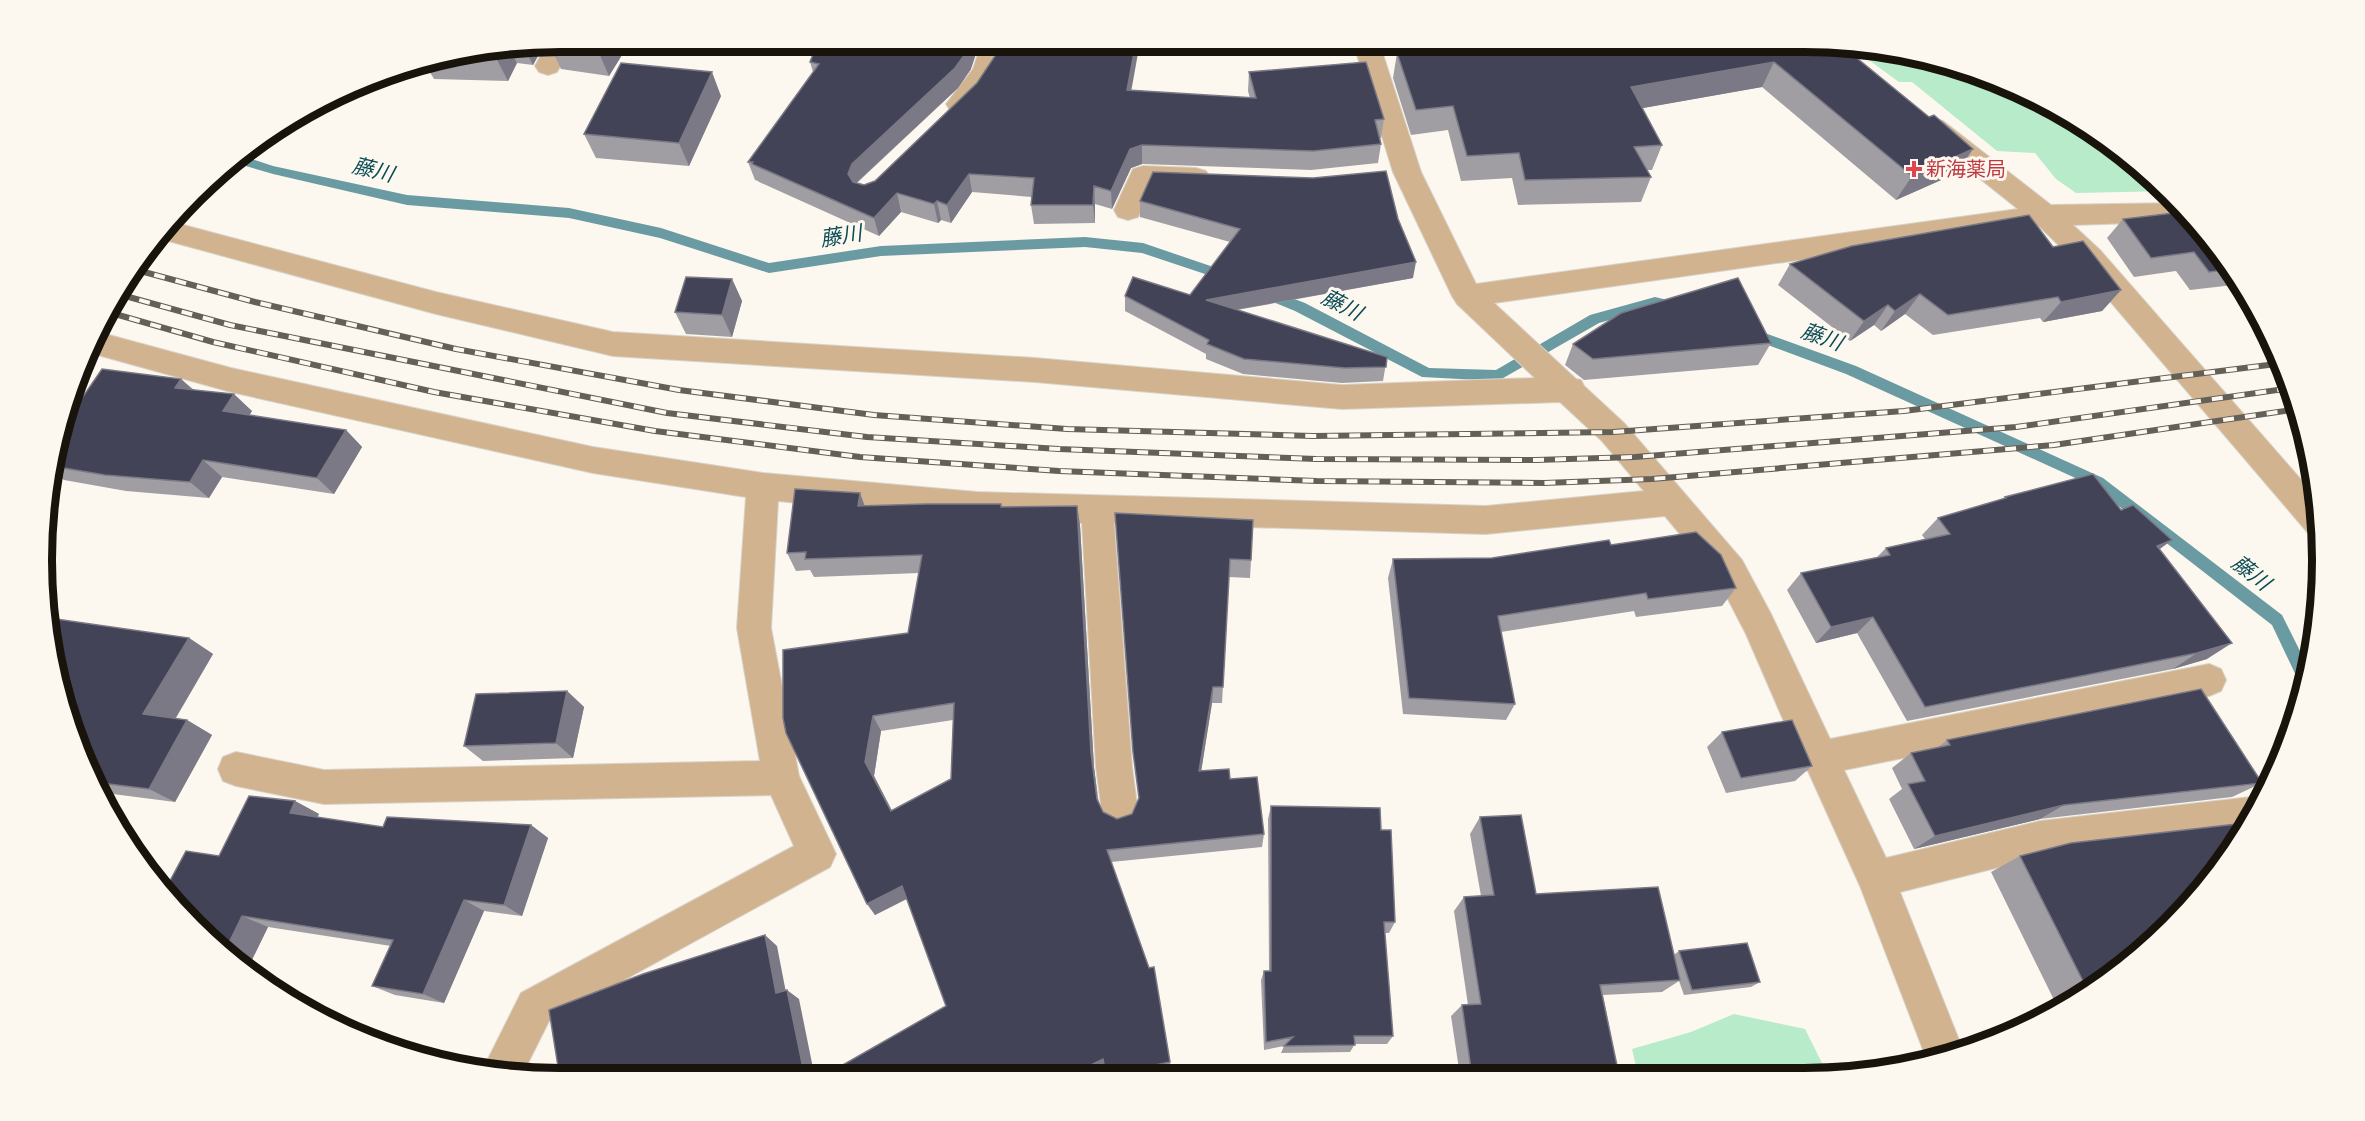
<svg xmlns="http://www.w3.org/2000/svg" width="2365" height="1121" viewBox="0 0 2365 1121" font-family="Poppins,'Noto Sans JP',sans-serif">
<rect width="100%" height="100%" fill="#fdf8ef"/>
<path fill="#b7ebc9" d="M1851 47 1906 52 2003 82 2093 130 2168 191 2076 193 2056 179 2035 153 1997 151 1912 82H1899Z
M1734 1014 1805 1029 1828 1075H1638L1632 1049 1691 1032Z"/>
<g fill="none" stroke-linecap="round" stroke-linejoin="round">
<path fill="#6b9ba2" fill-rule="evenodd" d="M239 155 273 166 407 195 569 208 661 228 769 263 881 246 1085 237 1143 243 1231 273 1233 276 1226 281 1142 253 1085 247 881 256 769 273 660 238 569 218 407 205 273 174 232 162Z
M1268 289 1305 303 1429 368 1496 370 1590 315 1655 297 1680 303 1682 307 1675 312 1655 307 1599 323 1498 381 1422 377 1295 311 1263 298 1261 294 1263 290Z
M1751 328 1856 366 2103 478 2282 615 2310 671 2305 688 2301 686 2272 625 2093 486 1846 374 1746 337 1744 333Z"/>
<defs>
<path id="minor" d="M560 42H574L557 72 548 75 539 72 535 66 547 44Z
M982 42H1008L998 72 968 110 959 113 950 110 946 104 973 69Z
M1353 42H1379L1421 172 1476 284 2018 209 1925 135 1921 128 1925 121 1934 119 1943 121 2051 205 2179 203 2194 221 2073 225 2100 250 2317 498 2321 536 2308 533 2080 266 2039 226 1494 303 1576 379 1581 380 1584 386 1624 423 1742 560 1771 614 1830 739 2209 664 2221 669 2226 680 2221 691 2209 696 1844 770 1886 858 2040 821 2251 797 2259 801 2240 834 2040 857 1900 892 1963 1050 1927 1060 1860 886 1808 771 1805 770 1746 634 1718 580 1665 516 1486 534 1114 523 1132 767 1138 812 1133 825 1120 830 1107 825 1102 812 1096 767 1082 523 977 520 778 501 771 628 799 776 836 854 830 867 549 1021 522 1075 482 1071 521 993 794 846 771 795 324 804 236 786 223 781 218 769 223 757 236 752 324 770 760 761 737 628 746 497 593 473 231 392 87 352 98 332 231 368 593 447 763 473 977 492 1486 506 1644 491 1602 441 1560 402 1342 409 1035 382 613 356 436 314 161 239 176 223 436 292 613 332 1035 358 1342 385 1535 378 1457 304 1452 296 1393 172Z
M1143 166 1196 168 1206 171 1210 178 1206 185 1196 188 1152 186 1138 217 1128 220 1118 217 1114 210 1133 169Z"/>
</defs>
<use href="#minor" stroke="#d8d3cb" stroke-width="2"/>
<use href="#minor" fill="#d1b48f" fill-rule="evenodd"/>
<defs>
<path id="rail" d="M133 269 255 302 456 349 679 390 874 415 1067 429 1313 436 1613 432 1904 411 2284 363
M118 294 230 325 667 413 867 437 1059 449 1316 459 1536 460 1635 457 2016 427 2291 388
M108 312 213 342 434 392 655 431 860 457 1059 471 1317 481 1544 483 1652 479 2054 445 2298 409"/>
</defs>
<use href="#rail" stroke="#645f57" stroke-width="6"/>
<use href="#rail" stroke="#fdf8ef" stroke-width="4" stroke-dasharray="11" stroke-linecap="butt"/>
</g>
<path fill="#a09ea3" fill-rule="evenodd" d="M561 42H630L609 76 561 69 550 46Z
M1400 42H1805L1957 173 1896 200 1762 87 1642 108 1662 145 1652 170H1647L1651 177 1641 202 1518 205 1512 178 1461 181 1448 130 1411 135 1393 78 1397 53H1403Z
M544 45 533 65 517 63 508 81 434 79 425 64Z
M810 62 971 69 958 88 857 183 864 185 1132 90 1250 98 1248 91 1249 72 1384 119 1381 138H1380L1381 144 1378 163 1311 170 1142 164 1131 168 1112 209 1095 204V223L1034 224 1031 205 1032 197 972 192 951 223 941 220 938 223 901 212 879 236 759 182 758 181 755 180 748 162 813 72Z
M721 96 689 166 596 158 584 134Z
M1140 201 1413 278 1237 310 1387 357 1383 381 1342 383 1243 374 1206 359V354L1125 311V296L1190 295 1230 242 1140 217Z
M2187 213 2236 273 2242 284 2190 290 2176 271 2134 277 2107 238 2123 219Z
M2053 247 2121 290 2102 311 2043 322 2040 318 1933 335 1905 314 1881 331 1874 325 1850 341 1778 285 1790 264Z
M732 279 742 301 732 337 686 334 675 312Z
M1771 343 1758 365 1584 380 1565 365 1573 344Z
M181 379 193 389 252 411 249 415 346 430 362 447 334 494 222 477 209 498 126 491 64 480 52 472V459Z
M2005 497 2121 510 2172 540 2159 549 2207 659 2173 669 1907 721 1857 633 1816 643 1787 590 1801 573 1877 557 1886 548 1925 539 1922 535 1938 518 2002 499Z
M865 506 1002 507 1077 506 1080 525 1094 767 1098 801 1103 812 1117 819 1132 814 1139 799 1133 752 1115 513 1251 560 1250 578 1229 577 1222 703H1212L1201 771 1230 779 1264 834 1262 847 1111 862 1170 1062 1171 1069 1133 1077H1107L1105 1067 1083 1077 820 1078 946 1006 907 899 875 915 786 733 908 633 919 573 814 577 810 570 796 571 787 553ZM953 720 951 779 892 811 874 776 881 731Z
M1611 545 1736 588 1722 606 1636 617 1634 611 1501 632 1515 704 1506 720 1403 714 1388 578 1393 559 1492 558Z
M2318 613 2316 634 2305 620Z
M47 632 189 638 213 654 176 718 187 720 212 735 175 802 97 792Z
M567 691 584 707 573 758 483 761 464 746Z
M1722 732 1812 766 1795 781 1726 793 1707 747Z
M1947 740 2262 783 2232 797 2040 819 1914 849 1889 799 1902 789 1892 768 1911 753 1937 748Z
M295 801 319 814 317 817 383 827 531 825 548 838 522 916 484 911 444 1003 395 995 372 986 391 946 268 927 248 968 218 950 219 856Z
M1271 806 1381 830 1395 922 1389 933H1385L1393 1036 1387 1044H1355L1350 1052 1281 1053 1284 1046 1264 1050 1261 980 1264 971H1269L1268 819Z
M1480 817 1536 894 1674 955 1679 951 1760 982 1751 987 1684 995 1679 981 1662 992 1603 995 1619 1075 1460 1076 1451 1016 1462 1005H1468L1454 911 1464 897 1481 896 1470 834Z
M2020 856 2120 972 2058 1008 1991 872Z"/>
<path fill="#7b7985" d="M606 42H630L609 76 599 53Z
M970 42H980L971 69 958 88 857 182 853 192 848 174 852 164Z
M1136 42H1140L1128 109 1127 90Z
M544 45 533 65 524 48Z
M510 50 517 63 508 81 496 58 499 52Z
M1774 62 1762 87 1621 112 1631 87Z
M712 72 721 96 689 166 679 143Z
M1142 145V164L1131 168 1112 209 1111 191 1130 149Z
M1973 149 1957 173 1896 200 1912 176Z
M969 174 972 192 951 223 947 205Z
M1094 186 1095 204V223L1093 205Z
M897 193 901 212 879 236 874 218Z
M937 201 941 220 938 223 934 204Z
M1416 262 1413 278 1206 315V300Z
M732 279 742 301 732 337 722 315Z
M2121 290 2102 311 2043 322 2061 302Z
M1920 294 1905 314 1881 331 1895 311Z
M1888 305 1874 325 1850 341 1864 321Z
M181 379 199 396 175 388Z
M72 393 76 397 65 417Z
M234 394 252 411 241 428 223 411Z
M346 430 362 447 334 494 317 478Z
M203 460 222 477 209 498 190 482Z
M860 493 867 512 858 506Z
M1077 506 1080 525 1094 767 1100 812 1091 753Z
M2172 540 2149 557 2157 546Z
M1873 617 1857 633 1816 643 1831 627Z
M189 638 213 654 169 729 143 714Z
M2232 643 2207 659 2173 669 2197 653Z
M1213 687 1212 703 1199 785V771Z
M567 691 584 707 573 758 556 743Z
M873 716 881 731 874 776 899 824 865 762Z
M187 720 212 735 175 802 149 789Z
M295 801 319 814 313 826 290 813Z
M2064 805 2040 819 1914 849 1935 836Z
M531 825 548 838 522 916 504 905Z
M902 886 910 897 875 915 867 904Z
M464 900 484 911 444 1003 423 994Z
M242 916 268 927 248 968 224 953Z
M765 935 777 946 788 1003 776 993Z
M787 990 799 999 815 1078H805Z
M1103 1059 1106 1066 1083 1077H1066Z"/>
<path fill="#434357" stroke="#7b7985" stroke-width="1.5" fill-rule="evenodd" d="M561 42H606L599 53 550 46 551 44Z
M818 42H970L968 50 955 68 852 164 848 174 853 182 864 185 875 181 977 83 997 53 1001 42H1136L1127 90 1256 98 1249 72 1366 62 1384 119 1375 120 1381 144 1313 151 1142 145 1130 149 1111 191 1094 186 1093 205H1031L1034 178 969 174 947 205 937 201 934 204 897 193 874 218 752 164 753 162H748L819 64 810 62Z
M1412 42H1805L1842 46 1929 117 1934 115 1973 149 1912 176 1774 62 1631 87 1662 145 1634 147 1651 177 1525 180 1519 153 1467 156 1453 106 1416 110 1397 53 1414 51Z
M499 52 496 58 468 57Z
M621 63 712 72 679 143 584 134Z
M1386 171 1398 219 1416 262 1206 300 1387 357 1386 367 1345 368 1244 359 1207 344 1209 340 1125 296 1133 277 1190 295 1240 229 1140 201 1153 172 1313 178Z
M2182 212 2183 214 2187 213 2233 269 2209 272 2194 252 2151 258 2123 219Z
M2029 215 2053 247 2083 241 2121 290 2061 302 2058 297 1948 315 1920 294 1895 311 1888 305 1864 321 1790 264 1852 246Z
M686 277 732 279 722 315 675 312Z
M1738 278 1771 343 1593 359 1573 344 1621 313Z
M102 369 181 379 175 388 234 394 223 411 346 430 317 478 203 460 190 482 105 475 52 466V459L62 427Z
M2093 474 2121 510 2133 505 2172 540 2157 546 2232 643 2197 653 1925 707 1873 617 1831 627 1801 573 1890 555 1886 548 1950 534 1938 518 2006 498 2005 497Z
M795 489 860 493 858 506 926 504H1001V507L1077 506 1091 753 1097 799 1103 812 1117 819 1132 814 1139 798 1133 752 1115 513 1253 520 1251 560 1230 559 1223 687H1213L1199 771 1229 769 1230 779 1257 777 1264 834 1107 850 1149 968 1154 967 1170 1062 1106 1075 1103 1059 1066 1077 820 1078 946 1006 902 886 867 904 786 733 783 718V650L908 633 922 555 805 559 806 552 787 553ZM954 703 951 779 891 811 865 762 873 716Z
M1696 532 1721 555 1736 588 1648 599 1646 593 1498 616 1515 704 1409 698 1393 559 1492 558 1609 540 1611 545Z
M56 619 189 638 143 714 187 720 149 789 93 782 47 632Z
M2201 689 2262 783 2064 805 1935 836 1908 784 1925 781 1911 753 1950 745 1947 740Z
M567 691 556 743 464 746 476 694Z
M1792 720 1812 766 1741 778 1722 732Z
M249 796 295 801 290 813 383 827 387 817 531 825 504 905 464 900 423 994 372 986 393 940 242 916 224 953 218 950 164 892 186 851 219 856Z
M1271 806 1380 808 1381 830H1391L1395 922H1384L1393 1036H1354L1355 1045 1284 1046 1293 1037 1266 1042 1264 971H1271Z
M1521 815 1536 894 1658 887 1680 980 1600 985 1619 1075 1472 1076 1462 1005 1481 1004 1464 897 1494 895 1480 817Z
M2246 823 2216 876 2120 972 2088 991 2020 856 2071 843Z
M765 935 776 993 787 990 805 1078 560 1079 549 1010 643 974Z
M1747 943 1760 982 1692 990 1679 951Z"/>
<path fill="#e0444e" stroke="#fdf8ef" stroke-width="2" d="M1911 160h6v6h6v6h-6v6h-6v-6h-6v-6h6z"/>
<g text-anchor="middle" stroke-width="6" stroke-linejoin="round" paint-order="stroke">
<g font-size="20" fill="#be3a42" stroke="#fdf8ef" text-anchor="start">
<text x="1926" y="176">新海薬局</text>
</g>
<g font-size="21" font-style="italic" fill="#0a4b55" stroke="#fdf8ef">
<text transform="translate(373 170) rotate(14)" y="7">藤川</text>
<text transform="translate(841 236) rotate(-9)" y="7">藤川</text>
<text transform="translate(1342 305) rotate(27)" y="7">藤川</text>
<text transform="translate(1822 337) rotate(20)" y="7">藤川</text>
<text transform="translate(2251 573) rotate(38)" y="7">藤川</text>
</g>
</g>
<path d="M0 0H2365V1121H0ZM560 52H1804A508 508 0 0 1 2312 560V560A508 508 0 0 1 1804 1068H560A508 508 0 0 1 52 560V560A508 508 0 0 1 560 52Z" fill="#fdf8ef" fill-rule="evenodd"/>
<path fill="none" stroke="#18130b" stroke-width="8" d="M560 52H1804A508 508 0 0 1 2312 560V560A508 508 0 0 1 1804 1068H560A508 508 0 0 1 52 560V560A508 508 0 0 1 560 52Z"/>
</svg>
